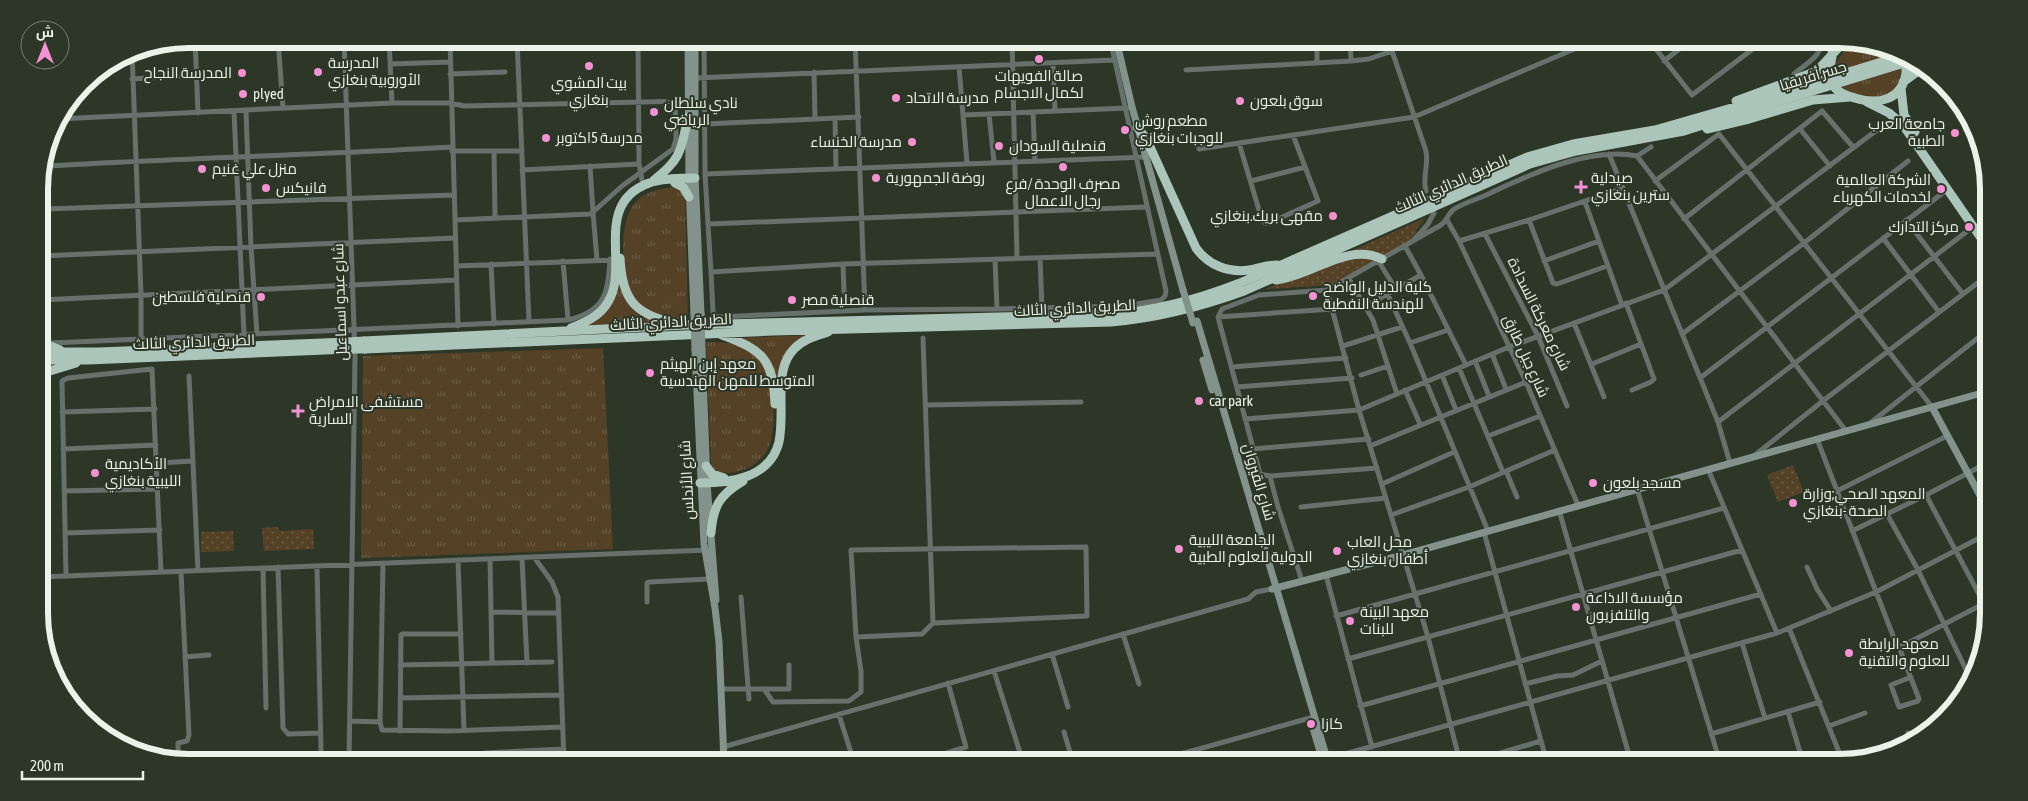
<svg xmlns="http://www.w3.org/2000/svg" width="2028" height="801" viewBox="0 0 2028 801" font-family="'Asap Condensed',Cairo,sans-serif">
<defs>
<pattern id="grass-tufts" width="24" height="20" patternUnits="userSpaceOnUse" patternTransform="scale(1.25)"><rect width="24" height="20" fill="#544126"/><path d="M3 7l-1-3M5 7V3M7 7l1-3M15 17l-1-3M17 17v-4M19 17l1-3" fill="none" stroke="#6d5d46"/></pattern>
<pattern id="park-dots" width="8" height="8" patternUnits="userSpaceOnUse" patternTransform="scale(1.25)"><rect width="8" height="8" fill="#544126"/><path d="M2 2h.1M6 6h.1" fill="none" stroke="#6d5d46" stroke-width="1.8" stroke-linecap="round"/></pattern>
</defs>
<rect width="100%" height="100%" fill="#2c3728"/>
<path fill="url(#grass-tufts)" d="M1852 46C1861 45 1870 47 1879 50 1907 57 1905 71 1893 93L1873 98 1849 92 1841 86 1836 75V63L1845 50Z
M676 187 685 193 688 321C671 319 651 317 637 304 620 287 618 222 634 204 645 191 660 188 676 187Z
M619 280C631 305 632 311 658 323L585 326Z
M812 335 798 343 778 385C766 359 767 350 739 338Z
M706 342C721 342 738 342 751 351 774 365 779 426 768 449 763 459 752 467 742 470 733 473 724 475 715 471L711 464Z
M603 348 613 549 361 558 363 356Z"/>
<path fill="url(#park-dots)" d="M1425 218 1416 230 1417 237 1334 285 1266 289Z
M1793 465 1804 492 1778 502 1767 475Z
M277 527 280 531 313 529 314 549 264 551 262 528Z
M233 531 234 551 201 552V532Z"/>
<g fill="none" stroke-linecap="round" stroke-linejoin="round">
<path stroke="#67716c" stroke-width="5" d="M195 39 198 113
M278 39 283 108
M344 39 355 356 349 762
M389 39 392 103
M450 39 458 326
M517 39 529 322
M638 39 639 164 643 185
M704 39 705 174 1146 157
M855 39 865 310
M1012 39 1017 258
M1317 39V63
M1350 39 1351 61
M1388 39 1426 151C1429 165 1422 177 1426 191
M1648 39 1692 95 1766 39
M132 50 141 295V350
M1664 61 1692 39
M390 64 450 62
M1053 64 1055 111
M959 67 967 163
M1186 70 1351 61 1369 59 1392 51
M814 72 815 119
M450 74 505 72
M1794 74C1804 65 1826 54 1820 39
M696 78 1114 60
M132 79 197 75
M234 111 244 335
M246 111 251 247 257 334
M1033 112 1035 161
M989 114 994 162
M963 115 1127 108
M835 118 836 168
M57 119 392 103H451L464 106 688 101
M705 124 859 117
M1800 129 1830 166
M1239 143 1262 220 1265 223H1269L1318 201 1293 135
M1199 149 1414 117 1598 39
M452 151H522
M494 151 495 218
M1609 154 1718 422 1730 463
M1637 156 1846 431
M48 166C183 158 317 155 452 147
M522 170 639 164
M705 174 708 224 1147 207
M1251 181 1305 167
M1655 181 1719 134 1932 407
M1585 202 1622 305
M45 209 454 195
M1684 219 1822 111 1853 147
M455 220 590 214 593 212 590 166
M1447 220 1459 241 1526 382 1578 505
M1529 220 1553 283 1557 284 1607 266
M1906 220 1963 294
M708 224 711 272 843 264 1158 254
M1485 234 1538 336 1567 406
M1883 238 1939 312
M1414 240 1428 224 1434 213
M1459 241 1529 220 1623 188
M1405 246 1421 275
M39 250 48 166 49 143
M40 256 455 238
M1040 258 1042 308
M995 259 997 309
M597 260 593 212 622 186 673 149 676 139 675 101
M1544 261 1599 241
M1379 262 1395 288
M491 264 494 324
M843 264 844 292
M456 266 615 260
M711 272 713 312 715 316 719 317 865 310 997 309 1125 306 1161 300 1165 296 1166 291 1110 39
M1349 279 1373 320 1397 394
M1327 290 1359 410 1428 637 1460 762
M1387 293 1410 343 1488 531
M40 300 457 280
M42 300V336L43 340 51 343 568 320 563 261
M1626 303 1654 379 1651 382 1632 390
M1366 306 1421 275 1466 365
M1218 317 1332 309
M568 320C605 311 608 294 610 259
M1574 323 1604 397
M1682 334 1804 243 1908 161
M923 338 933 623
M1410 343 1448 330
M1343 346 1402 327
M1492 354 1506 389
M1475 361 1489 396
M1592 364 1641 344
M1232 367 1346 358
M1459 368 1503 472
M1361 375 1388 366
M1442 375 1456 410
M189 376 198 571
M1700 378 1948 189
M1237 387 1352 378
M1405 390 1420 424
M1984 392 1989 401
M926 405 1081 402
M62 412 155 409
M1245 419 1359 410 1509 347 1664 290 1881 127
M1718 422 1974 226
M1869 424 1988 330
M1488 436 1540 416
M1817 439 1897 646H1902L1989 601
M1370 446 1526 382
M63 449 156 445
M1253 449 1369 439
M1755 455 1824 400 1988 275
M157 463 193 461
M1377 468 1270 476 1260 474 1218 317 1222 309 1259 295 1327 290 1441 225C1447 221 1447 215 1453 210 1461 204 1474 200 1484 196 1526 176 1589 146 1637 156L1651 147
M1708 469 1777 633
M1506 471 1517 497
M1243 475 1258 470
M1270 476 1278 507 1302 581
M1382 484 1454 452
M1637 489 1720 762
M64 491 158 489
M1837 491 1947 436
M1926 495 1989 613
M1301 507 1386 498
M1559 510 1631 762
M1887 514 1918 570 1971 680
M1391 515 1469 487 1555 450
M1852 531 1926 495 1989 462
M65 533 160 530
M534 557 552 582 558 597 564 762
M522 558 527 663
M490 559 492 663
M458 560 464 730
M383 563 380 722 382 730 448 731 563 727
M317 566 321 750
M278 567 283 728 288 734 321 733
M1807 567 1817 589 1831 611
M263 568 266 708
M1326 575 1372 747
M66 576 62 381 68 378 152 369 161 572
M41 577 708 550
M741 597 749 699
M647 602V583L649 582 709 579
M491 612 559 613
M1336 616 1724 508
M1789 628 1843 762
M1123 634 1139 684
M1742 643 1765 718
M1899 647 1919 699 1918 701 1899 707 1891 685 1911 677
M1052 654 1068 707
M185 657 209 655
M1348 659 1742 550
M400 665 552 662
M994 671 1023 762
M1525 684 1557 676 1573 675 1602 661
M721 689H789V665
M764 689 773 702 849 701 861 692V671L856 637 851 550 1086 547 1087 616 933 623 922 634 856 637
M400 698 562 695
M1360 706 1761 594
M1788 712 1803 762
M839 715 854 762
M350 721 380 722
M94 723H102
M1829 726 1865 713
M400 731 401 635 402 634H461
M1064 732 1073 762
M1908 733 1912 741
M1711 734 1820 702
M1541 741 1547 762
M723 747 1248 599 1256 592 1272 589
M1327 759 1777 633 1876 592 1989 533
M178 761V743L187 741 189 735 181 572
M483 762V755L485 753 564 749
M918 762 966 747 948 683
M1152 762 1310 718
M1470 762 1541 741 1484 532
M1808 762 1840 753"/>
<path stroke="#83938c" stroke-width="7" d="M688 39 689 183 694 314
M695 39V176L701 314
M1116 39 1132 107 1183 290
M1197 321 1328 762
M695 349 704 544 715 608 719 642 724 762
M702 349 707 483 716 600
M1203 360 1212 390
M1932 407 1989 512
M1272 589 1403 555 1989 391
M1311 721 1323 762"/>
<path stroke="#acc5ba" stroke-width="9" d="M1832 55 1833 39
M1832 57C1830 66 1828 76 1832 84 1837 92 1846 96 1855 98 1877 105 1902 101 1906 73 1907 63 1903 56 1895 50
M1903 82 1925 66
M1901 88 1904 115 1915 132
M1736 101 1817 71 1840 46 1850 41
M1867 102 1889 113 1903 125 1988 248
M1137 127 1146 138 1196 248C1208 265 1228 273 1249 270 1259 268 1267 265 1277 265
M1707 129 1749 119 1813 100 1850 97
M654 180C682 159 681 149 688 117
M675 183 683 187 689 197
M620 258C622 299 634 314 674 323
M1276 280C1312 276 1347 242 1382 259
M571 328C586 322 600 316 608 302 630 267 592 204 649 183 663 178 681 178 695 178
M722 335C763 350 773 359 775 404
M364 341 686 325 1110 314C1156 311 1197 300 1240 283L1527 157 1573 144 1655 130 1749 103
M40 342 60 350
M365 349 773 331 1111 322C1157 318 1200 307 1244 291L1530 164 1576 151 1684 131 1750 110
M40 352H99L347 342
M40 360H88L349 349
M40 374 76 363
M706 466 712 474 724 478
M700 483C731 483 770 478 779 442 782 427 781 411 781 396 781 379 782 361 794 349 803 339 816 336 828 332
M711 533C713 507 719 495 743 481"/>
<path stroke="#83938c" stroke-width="7" d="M1183 290 1193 323
M694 314 695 349
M701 314 702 349"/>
<path stroke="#acc5ba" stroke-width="9" d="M1749 103 1904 55
M1750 110 1914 60
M347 342 364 341
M349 349H365"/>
</g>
<g fill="#f591d2" stroke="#2c3728" stroke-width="2">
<circle cx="1039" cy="59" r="5"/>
<circle cx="589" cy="66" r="5"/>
<circle cx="318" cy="72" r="5"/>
<circle cx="242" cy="73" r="5"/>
<circle cx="243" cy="94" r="5"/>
<circle cx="896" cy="98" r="5"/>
<circle cx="1240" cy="101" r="5"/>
<circle cx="654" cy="112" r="5"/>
<circle cx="1125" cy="130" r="5"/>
<circle cx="1955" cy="133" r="5"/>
<circle cx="546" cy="138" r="5"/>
<circle cx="912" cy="142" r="5"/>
<circle cx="999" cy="146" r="5"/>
<circle cx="1063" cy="167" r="5"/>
<circle cx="202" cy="169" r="5"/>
<circle cx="876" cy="178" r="5"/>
<path d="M1578.5 179.5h5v5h5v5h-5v5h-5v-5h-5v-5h5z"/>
<circle cx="266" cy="188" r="5"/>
<circle cx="1941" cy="189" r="5"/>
<circle cx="1333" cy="216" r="5"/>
<circle cx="1969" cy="227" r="5"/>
<circle cx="1313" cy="296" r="5"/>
<circle cx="261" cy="297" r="5"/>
<circle cx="792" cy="300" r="5"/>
<circle cx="650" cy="373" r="5"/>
<circle cx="1199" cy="401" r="5"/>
<path d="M295.5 403.5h5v5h5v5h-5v5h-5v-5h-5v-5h5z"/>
<circle cx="95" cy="473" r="5"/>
<circle cx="1593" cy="483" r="5"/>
<circle cx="1793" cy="503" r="5"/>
<circle cx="1179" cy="549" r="5"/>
<circle cx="1337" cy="551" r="5"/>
<circle cx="1576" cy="607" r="5"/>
<circle cx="1350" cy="621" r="5"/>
<circle cx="1849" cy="653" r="5"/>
<circle cx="1311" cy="724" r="5"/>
</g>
<g text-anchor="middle" stroke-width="4" stroke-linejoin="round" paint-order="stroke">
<g font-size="15" fill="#ebf2e8" stroke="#2c3728" text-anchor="start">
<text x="328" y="68">المدرسة<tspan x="328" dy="17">الأوروبية بنغازي</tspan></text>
<text x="232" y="78" text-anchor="end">المدرسة النجاح</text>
<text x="1039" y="81" text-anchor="middle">صالة الفويهات<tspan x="1039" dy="17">لكمال الاجسام</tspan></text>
<text x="589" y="88" text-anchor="middle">بيت المشوي<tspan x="589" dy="17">بنغازي</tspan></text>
<text x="253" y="99">plyed</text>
<text x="906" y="103">مدرسة الاتحاد</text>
<text x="1250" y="106">سوق بلعون</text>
<text x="664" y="108">نادي سلطان<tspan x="664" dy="17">الرياضي</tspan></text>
<text x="1135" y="126">مطعم روش<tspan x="1135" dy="17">للوجبات بنغازي</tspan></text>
<text x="1945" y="129" text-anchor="end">جامعة العرب<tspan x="1945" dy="17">الطبية</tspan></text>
<text x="556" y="143">مدرسة 5اكتوبر</text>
<text x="902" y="147" text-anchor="end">مدرسة الخنساء</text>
<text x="1009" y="151">قنصلية السودان</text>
<text x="212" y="174">منزل علي غنيم</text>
<text x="886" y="183">روضة الجمهورية</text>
<text x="1591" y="183">صيدلية<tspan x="1591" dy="17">سترين بنغازي</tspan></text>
<text x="1931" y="185" text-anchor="end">الشركة العالمية<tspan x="1931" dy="17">لخدمات الكهرباء</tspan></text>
<text x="1063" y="189" text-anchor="middle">مصرف الوحدة /فرع<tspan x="1063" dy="17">رجال الاعمال</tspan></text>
<text x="276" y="193">فانيكس</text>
<text x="1323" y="221" text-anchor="end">مقهى بريك.بنغازي</text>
<text x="1959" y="232" text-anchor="end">مركز التدارك</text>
<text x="1323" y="292">كلية الدليل الواضح<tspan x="1323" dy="17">للهندسة النفطية</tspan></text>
<text x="251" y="302" text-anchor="end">قنصلية فلسطين</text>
<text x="802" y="305">قنصلية مصر</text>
<text x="660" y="369">معهد إبن الهيثم<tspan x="660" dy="17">المتوسط للمهن الهندسية</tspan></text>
<text x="1209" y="406">car park</text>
<text x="309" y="407">مستشفى الامراض<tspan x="309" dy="17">السارية</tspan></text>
<text x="105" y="469">الأكاديمية<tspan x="105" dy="17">الليبية بنغازي</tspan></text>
<text x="1603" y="488">مسجد بلعون</text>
<text x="1803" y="499">المعهد الصحي;وزارة<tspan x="1803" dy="17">الصحة -بنغازي</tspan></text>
<text x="1189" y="545">الجامعة الليبية<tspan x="1189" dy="17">الدولية للعلوم الطبية</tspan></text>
<text x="1347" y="547">محل العاب<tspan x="1347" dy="17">أطفال بنغازي</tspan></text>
<text x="1586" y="603">مؤسسة الاذاعة<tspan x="1586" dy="17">والتلفزيون</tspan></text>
<text x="1360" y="617">معهد البينة<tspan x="1360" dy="17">للبنات</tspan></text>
<text x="1859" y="649">معهد الرابطة<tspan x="1859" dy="17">للعلوم والتقنية</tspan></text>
<text x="1321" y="729">كازا</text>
</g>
<g font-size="15" fill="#ebf2e8" stroke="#2c3728">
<text transform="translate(1813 76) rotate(-17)" y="5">جسر أفريقيا</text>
<text transform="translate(1451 184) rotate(-24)" y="5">الطريق الدائري الثالث</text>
<text transform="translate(340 302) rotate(-92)" y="5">شارع عبدو اسماعيل</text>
<text transform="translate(1075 308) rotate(-3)" y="5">الطريق الدائري الثالث</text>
<text transform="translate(1539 314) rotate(64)" y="5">شارع معركة السدادة</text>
<text transform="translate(671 322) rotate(-3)" y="5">الطريق الدائري الثالث</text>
<text transform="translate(194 342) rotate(-2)" y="5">الطريق الدائري الثالث</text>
<text transform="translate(1526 356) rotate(65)" y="5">شارع جبل طارق</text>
<text transform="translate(687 480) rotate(-93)" y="5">شارع الأندلس</text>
<text transform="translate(1259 482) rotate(73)" y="5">شارع القيروان</text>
</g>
</g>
<path d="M0 0H2028V801H0ZM189 48H1839A141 141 0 0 1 1980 189V613A141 141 0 0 1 1839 754H189A141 141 0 0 1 48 613V189A141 141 0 0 1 189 48Z" fill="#2c3728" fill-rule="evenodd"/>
<path fill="none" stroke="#ebf2e8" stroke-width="6" d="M189 48H1839A141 141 0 0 1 1980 189V613A141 141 0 0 1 1839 754H189A141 141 0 0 1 48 613V189A141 141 0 0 1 189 48Z"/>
<g transform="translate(45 45)"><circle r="24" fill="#2c3728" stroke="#788275"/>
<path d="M0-4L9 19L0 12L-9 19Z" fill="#f591d2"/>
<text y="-8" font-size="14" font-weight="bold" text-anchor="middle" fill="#ebf2e8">ش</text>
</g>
<path d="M22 771v8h121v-8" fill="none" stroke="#ebf2e8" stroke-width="2.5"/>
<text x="30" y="771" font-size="15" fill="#ebf2e8" stroke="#2c3728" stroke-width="4" paint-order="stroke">200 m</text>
</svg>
